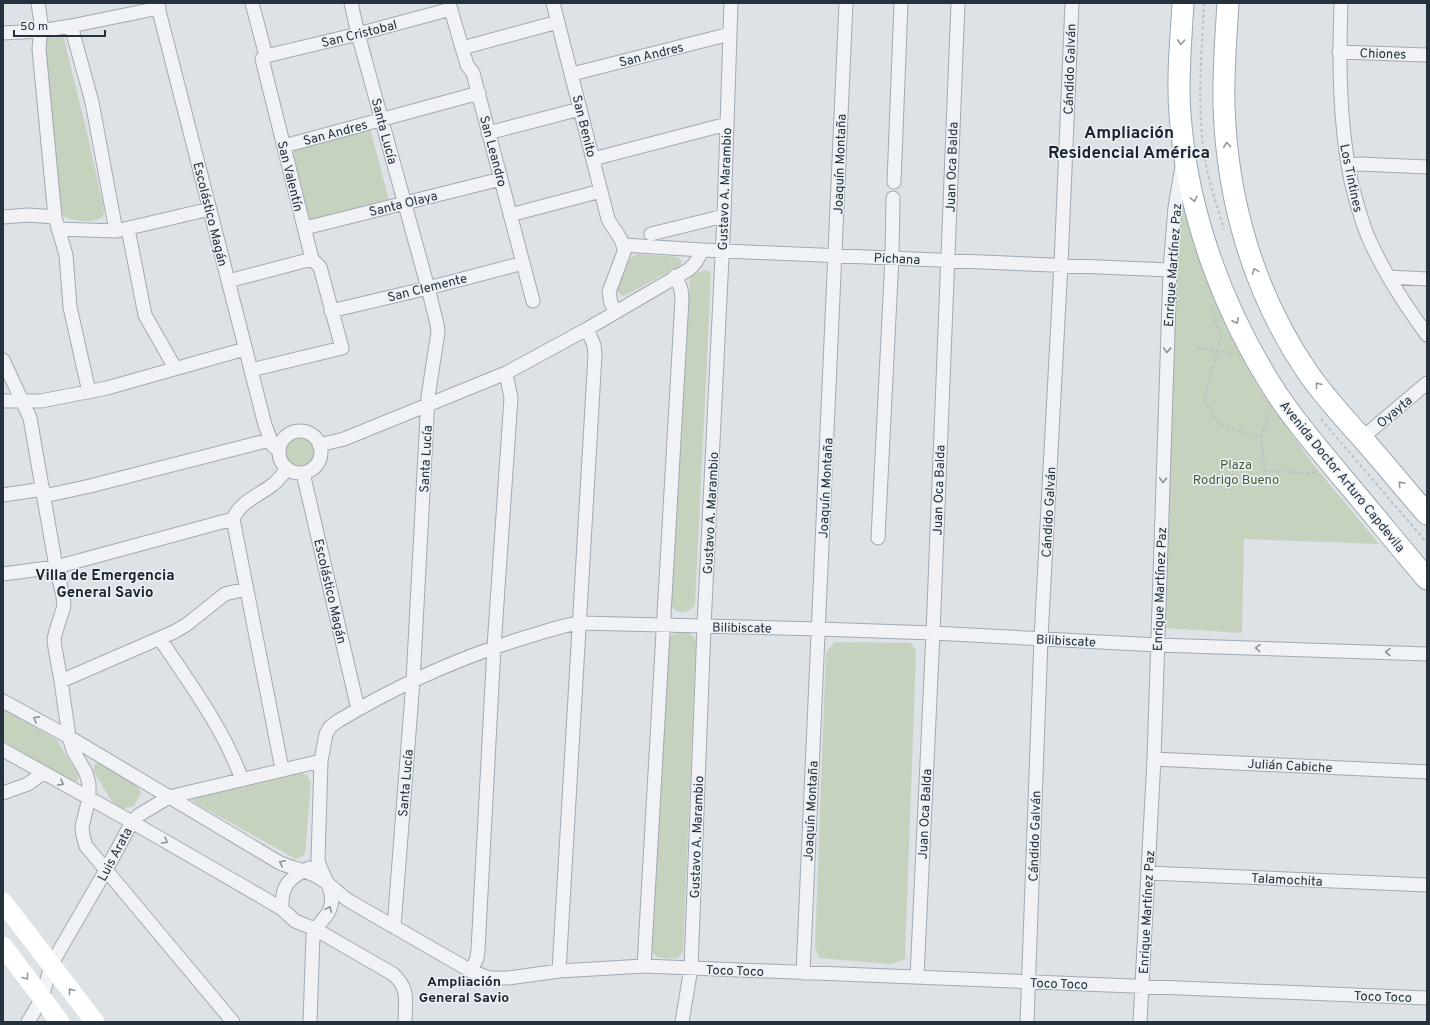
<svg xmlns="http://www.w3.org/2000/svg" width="1430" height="1025" viewBox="0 0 1430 1025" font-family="Overpass,sans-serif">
<rect width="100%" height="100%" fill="#dde2e7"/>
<path fill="#c5d2be" d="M59 34 62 36 64 39 88 137 104 210 103 217C93 224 73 221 63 216L61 211 42 41 44 37Z
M370 128 389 201 310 221 292 148Z
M1183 182 1198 252 1228 331 1260 390 1313 464 1379 544 1244 539 1242 633 1164 628 1176 252Z
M638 254 678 257 681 260V265L624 296 619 294 616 289 631 257Z
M705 270 709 271 711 275 695 605C688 614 674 616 671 603L690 279 692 275Z
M285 452a15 15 0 1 1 30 0a15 15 0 1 1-30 0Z
M676 633H689L695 638 696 642 683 952 677 958C664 958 656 961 650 948L669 640 670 636Z
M835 642 911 643 916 651 905 959 890 964 819 958 815 947 826 652Z
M3 709 57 740 78 775V781H72L3 741Z
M100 763 137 785 141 793 134 806 123 809 115 806 93 771 95 764Z
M301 773 307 775 311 782 305 854 301 857 296 859 197 804 192 800 196 797Z"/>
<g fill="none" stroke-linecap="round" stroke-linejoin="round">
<defs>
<path id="street" d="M38 3 41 23 39 49 55 217 66 255 70 307 89 392
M157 3 265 425 273 446 278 450
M351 3 358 34 428 288 437 324 438 332 428 397 413 681 394 927
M449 3 467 65 473 73 533 301
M553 3 608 219C614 231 624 239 624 252L609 292 611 303 616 312
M1341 3C1339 64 1339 121 1351 181 1356 201 1361 221 1369 239 1384 273 1405 305 1427 335
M71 26 92 102 116 231
M3 33 40 31 71 26 159 8
M462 48 558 22
M1339 52 1427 55
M266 56 358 34 451 9
M572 74 730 34
M488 133 580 109
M284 146 479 93
M593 159 727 124
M1348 165 1360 164 1427 167
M894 182 901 3
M510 215 601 191
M3 217 28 215 55 217
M305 228 501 179
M58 229 116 231 210 209
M128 229 145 315 175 368
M651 234 724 216
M624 245 702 250 1170 270
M1389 277 1427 279
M228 281 312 259
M331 311 428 288 523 263
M3 360 30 418 56 567 63 596 64 606 56 631 54 639 55 648 61 681 69 737 73 750 86 773 89 784V798L82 827 83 836 86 846 233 1022
M251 370 342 348 320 267 312 259 262 59 266 56 252 3
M3 401H41L107 388 245 349
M279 452a21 21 0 1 1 42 0a21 21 0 1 1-42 0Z
M1362 438 1427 383
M319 445 344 439 506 373 587 329 688 270C695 265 699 258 702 250
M303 473 358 709
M3 495 43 489
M44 496 90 486 270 440
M878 538 892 257 893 198
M3 574 56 567 233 519
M160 639C189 682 225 731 242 780
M61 681 174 632 186 625 225 594 246 589
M3 701 69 737 280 863C294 869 308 870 321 879 332 885 340 896 351 902L471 971 489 978H508L559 971 644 966 1427 998
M3 750 132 822 262 897 282 909 295 921 315 929 393 974C410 989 405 1002 405 1022
M1154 759 1427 772
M282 769 233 519C240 502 258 496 272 485 278 481 282 475 287 469
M3 793 28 784 43 773
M1148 873 1427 885
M282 909C281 885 289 878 309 868
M644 966 682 299 681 289 675 276
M471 971 477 958 478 950 494 647 511 398 506 373
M559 971 595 355 594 345 587 329
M803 973 846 3
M917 977 933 633 958 3
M28 1022 42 998 51 965 106 870 132 822 139 815 169 797 321 761
M310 1022 313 936C315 926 323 921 328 913 339 893 322 878 318 860L321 761 326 734 330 727 338 721C398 685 463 656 530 636 547 631 563 625 580 623L819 629 933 633 1157 645 1427 654
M682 1022 691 968 704 626 724 216 731 3
M1027 1022 1041 638 1061 264 1072 3
M1140 1022 1154 759 1170 270 1175 207 1182 166"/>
<path id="primary" d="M1183 3C1181 40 1177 77 1180 114 1187 213 1223 311 1277 394 1296 423 1319 449 1341 476 1370 510 1398 545 1427 579
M1228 3C1226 37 1223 72 1224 106 1227 201 1254 294 1308 373 1324 396 1343 417 1362 438 1384 463 1405 489 1427 514"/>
</defs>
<use href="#street" stroke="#a2a9b1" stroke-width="15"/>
<use href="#primary" stroke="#9ca8b3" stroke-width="23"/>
<path stroke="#bbc0c6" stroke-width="2" stroke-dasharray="3 3" stroke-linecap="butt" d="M1204 3C1202 47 1198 93 1202 137 1204 167 1215 200 1224 229
M1211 308 1221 337 1204 399 1218 423 1261 438
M1198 348 1234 353
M1270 412 1261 438 1265 471 1316 473
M1321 419 1427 543"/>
<use href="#street" stroke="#f0f2f6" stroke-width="13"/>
<path stroke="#fff" stroke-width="19" d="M3 902 95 1022
M3 946 60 1022"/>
<use href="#primary" stroke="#fff" stroke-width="21"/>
</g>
<defs><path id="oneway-chevron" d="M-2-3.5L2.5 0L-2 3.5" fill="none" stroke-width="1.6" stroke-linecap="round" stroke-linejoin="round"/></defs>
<g stroke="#92989e">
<use href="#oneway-chevron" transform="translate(1181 42) rotate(93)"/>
<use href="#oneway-chevron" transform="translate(1227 145) rotate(-95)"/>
<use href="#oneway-chevron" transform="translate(1194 199) rotate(77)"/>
<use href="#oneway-chevron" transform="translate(1255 271) rotate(-111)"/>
<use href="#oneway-chevron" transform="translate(1236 321) rotate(64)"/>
<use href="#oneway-chevron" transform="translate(1318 385) rotate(-128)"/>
<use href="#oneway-chevron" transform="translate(1401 484) rotate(-131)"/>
<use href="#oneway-chevron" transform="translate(26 977) rotate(53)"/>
<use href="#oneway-chevron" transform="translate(71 991) rotate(-128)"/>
</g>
<g stroke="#8b929a">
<use href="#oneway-chevron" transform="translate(1167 350) rotate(92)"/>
<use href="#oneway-chevron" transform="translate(1163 480) rotate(92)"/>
<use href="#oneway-chevron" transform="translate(1258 648) rotate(-178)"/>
<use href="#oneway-chevron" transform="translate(1388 652) rotate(-178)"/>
<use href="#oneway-chevron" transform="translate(36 719) rotate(-151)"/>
<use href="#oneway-chevron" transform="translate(61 783) rotate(28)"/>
<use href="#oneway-chevron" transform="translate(165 841) rotate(30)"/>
<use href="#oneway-chevron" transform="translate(282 863) rotate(-154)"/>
<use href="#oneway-chevron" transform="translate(329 909) rotate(-66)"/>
</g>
<g text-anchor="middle" stroke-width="3" stroke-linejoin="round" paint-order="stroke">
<g font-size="13" fill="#26313e" stroke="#ecf1f5">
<text transform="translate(359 33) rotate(-14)" y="5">San Cristobal</text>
<text transform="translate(1383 53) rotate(2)" y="5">Chiones</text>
<text transform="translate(651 54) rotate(-14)" y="5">San Andres</text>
<text transform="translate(1069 69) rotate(-88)" y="5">Cándido Galván</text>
<text transform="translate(585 126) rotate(76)" y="5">San Benito</text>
<text transform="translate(385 131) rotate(75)" y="5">Santa Lucía</text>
<text transform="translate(335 132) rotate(-15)" y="5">San Andres</text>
<text transform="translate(494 151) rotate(75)" y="5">San Leandro</text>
<text transform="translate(839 164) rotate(-88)" y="5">Joaquín Montaña</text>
<text transform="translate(951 167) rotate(-88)" y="5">Juan Oca Balda</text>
<text transform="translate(291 176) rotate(76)" y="5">San Valentín</text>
<text transform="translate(1352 178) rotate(78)" y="5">Los Tintines</text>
<text transform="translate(724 189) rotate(-88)" y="5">Gustavo A. Marambio</text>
<text transform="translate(403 203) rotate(-14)" y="5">Santa Olaya</text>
<text transform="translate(211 214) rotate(76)" y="5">Escolástico Magán</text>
<text transform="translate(897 258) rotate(3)" y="5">Pichana</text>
<text transform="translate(1172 265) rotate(-86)" y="5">Enrique Martínez Paz</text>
<text transform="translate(427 287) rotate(-14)" y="5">San Clemente</text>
<text transform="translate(1394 411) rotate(-40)" y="5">Oyayta</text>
<text transform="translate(425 459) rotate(-87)" y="5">Santa Lucía</text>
<text transform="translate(1343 476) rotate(51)" y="5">Avenida Doctor Arturo Capdevila</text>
<text transform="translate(825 488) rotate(-87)" y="5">Joaquín Montaña</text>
<text transform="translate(938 490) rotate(-88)" y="5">Juan Oca Balda</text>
<text transform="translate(1048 512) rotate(-87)" y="5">Cándido Galván</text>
<text transform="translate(710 513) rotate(-87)" y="5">Gustavo A. Marambio</text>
<text transform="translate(1159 589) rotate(-88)" y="5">Enrique Martínez Paz</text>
<text transform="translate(331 591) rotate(77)" y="5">Escolástico Magán</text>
<text transform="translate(742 627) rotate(1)" y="5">Bilibiscate</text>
<text transform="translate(1066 640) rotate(3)" y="5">Bilibiscate</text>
<text transform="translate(1290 765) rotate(3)" y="5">Julián Cabiche</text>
<text transform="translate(405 783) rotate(-85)" y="5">Santa Lucía</text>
<text transform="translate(810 811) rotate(-87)" y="5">Joaquín Montaña</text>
<text transform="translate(924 814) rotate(-87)" y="5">Juan Oca Balda</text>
<text transform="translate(1034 836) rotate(-88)" y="5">Cándido Galván</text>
<text transform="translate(696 837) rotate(-88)" y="5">Gustavo A. Marambio</text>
<text transform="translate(114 854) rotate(-62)" y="5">Luis Arata</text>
<text transform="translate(1287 879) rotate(3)" y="5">Talamochita</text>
<text transform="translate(1146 912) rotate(-87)" y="5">Enrique Martínez Paz</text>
<text transform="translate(735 970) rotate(2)" y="5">Toco Toco</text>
<text transform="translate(1059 983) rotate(2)" y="5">Toco Toco</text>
<text transform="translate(1383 996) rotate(2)" y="5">Toco Toco</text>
</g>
<g font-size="13" fill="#3e5a33" stroke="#ecf1f5">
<text x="1236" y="469">Plaza<tspan x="1236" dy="15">Rodrigo Bueno</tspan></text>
</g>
<g font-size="14" font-weight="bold" fill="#19222f" stroke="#ecf1f5">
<text x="464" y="986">Ampliación<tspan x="464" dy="16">General Savio</tspan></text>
</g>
<g font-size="15" font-weight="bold" fill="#19222f" stroke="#ecf1f5">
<text x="105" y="580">Villa de Emergencia<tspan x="105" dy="17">General Savio</tspan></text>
</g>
<g font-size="17" font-weight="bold" fill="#19222f" stroke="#ecf1f5">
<text x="1129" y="138">Ampliación<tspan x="1129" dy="20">Residencial América</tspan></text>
</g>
</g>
<rect width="1430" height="1025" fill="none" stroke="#26313e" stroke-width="8"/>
<path d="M14 30v6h91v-6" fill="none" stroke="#26313e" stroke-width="2"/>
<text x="20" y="30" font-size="12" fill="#26313e" stroke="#ecf1f5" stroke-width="3" paint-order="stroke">50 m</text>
</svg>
